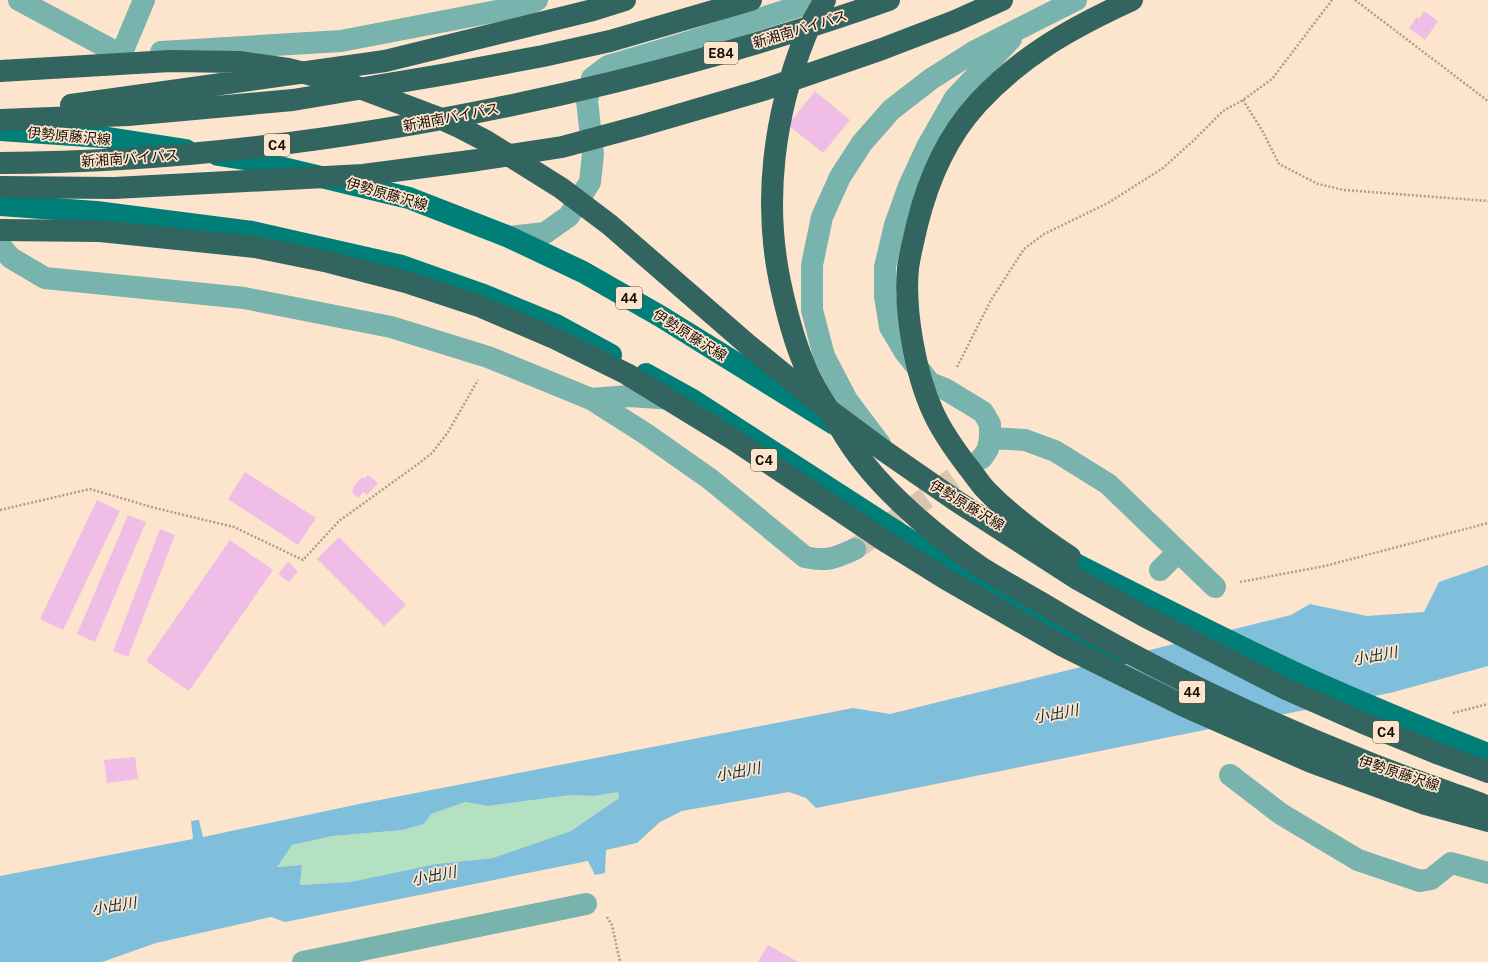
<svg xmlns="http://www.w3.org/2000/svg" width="1488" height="962" viewBox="0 0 1488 962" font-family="'Public Sans','Noto Sans JP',sans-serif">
<rect width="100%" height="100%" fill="#fde5cd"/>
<path fill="#b3e1c1" d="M618 792 619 798 571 831 493 858 436 864 350 882 300 885 302 865 276 867 292 845 333 836 403 830 424 824 430 814 465 802 488 806 571 795 594 796Z"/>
<path fill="#7fbfdc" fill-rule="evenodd" d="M1488 565V666L1394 692 816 808 806 798 789 792 682 811 660 822 637 843 606 850 605 873 595 875 588 861 285 922 271 917 156 943 102 962H0V876L193 839 191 821 199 820 203 837 364 803 853 708 890 714 1291 615 1310 604 1367 616 1424 612 1439 582ZM618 792 619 798 571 831 493 858 436 864 350 882 300 885 302 865 277 867 292 845 333 836 403 830 424 824 431 814 465 802 488 806 571 795 594 796Z"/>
<path fill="#efbde5" d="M1424 11 1438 21 1425 40 1409 28 1417 17 1419 19Z
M815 91 850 120 823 153 788 125Z
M245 472 316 518 298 545 228 499Z
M368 475 378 483 367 495 363 492 358 498 352 492 353 490 352 489 362 477 364 479Z
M97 500 120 511 63 630 40 619Z
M128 515 146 522 95 642 77 634Z
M160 529 175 535 128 657 113 651Z
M339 537 406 605 384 626 317 559Z
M230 540 273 570 189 691 146 661Z
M288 562 298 571 289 582 278 574Z
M135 757 138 779 107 783 104 760Z
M768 945 798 962H758Z"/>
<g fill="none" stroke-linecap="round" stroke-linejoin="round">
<path stroke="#dac5af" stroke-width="22" stroke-dasharray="22 11" stroke-linecap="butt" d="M855 549 982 458"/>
<path stroke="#af9c8a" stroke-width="2.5" stroke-dasharray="2 2" stroke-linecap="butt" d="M1355 0 1488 101
M1243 100 1263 132 1279 164 1318 184 1344 190 1488 201
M957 367 991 300 1024 249 1044 234 1108 203 1163 168 1193 141 1223 111 1243 100 1272 79 1332 0
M0 510 90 489 155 508 234 527 303 560 339 521 418 464 432 453 448 432 478 380
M1240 582 1325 566 1488 523
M1453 713 1488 704
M607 917 612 925 620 962"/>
<path stroke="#78b3ad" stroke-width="22" d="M19 0 121 55
M161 52 341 41 528 5 537 0
M121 55 144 0
M509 237 545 233 569 216 590 182 593 154 587 101 592 78 608 66 682 44 818 0
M0 246 11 258 45 278 244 298 391 327 488 357 591 399 646 434 710 479 805 557C827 562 835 558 855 549
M591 399 629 396 674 399
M990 438 1025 440 1055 451 1108 484 1215 587
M880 444 847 400 824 356 812 310V265L822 217 840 177 862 143 891 110 931 79 975 51 1076 0
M982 458 988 449 990 438V424L983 412 945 389 930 383 905 352 890 327 885 296V267L895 225 909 186 927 147 955 98 1011 39
M1160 570 1178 552
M1230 775 1281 814 1358 860 1420 881 1431 879 1451 863 1488 873
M303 962 586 904"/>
<path stroke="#007f78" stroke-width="22" d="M0 130 102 137 186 150
M218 155 250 160 409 198 509 237 583 272 660 316 834 424
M0 205 96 212 252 232 402 266 481 294 556 325 611 355
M646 374 691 399 948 565 1076 637 1117 657
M1050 551C1135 594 1220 638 1306 678 1366 705 1427 730 1488 754"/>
<path stroke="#326460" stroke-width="22" d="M825 0C818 12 810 24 805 37 774 115 763 200 780 282 786 310 793 338 804 364 813 387 827 407 840 428 847 440 855 452 864 463 894 501 942 541 982 568 1001 580 1021 591 1040 602 1142 664 1251 716 1362 760 1391 772 1420 782 1448 792 1461 797 1475 801 1488 807
M0 71 170 61 239 62 288 69 349 84 439 118 459 127 486 141 561 188 610 225 747 344 813 398 883 450 958 502 1079 580 1144 616 1286 689 1361 722 1439 754 1488 772
M71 105 385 61 593 10 625 0
M0 120 128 115 293 100 447 74 543 56 610 41 751 0
M0 163C207 162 413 131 614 82 707 59 799 32 889 0
M0 187 114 188 363 175 478 160 562 147 640 126 763 90 882 49 955 21 1002 0
M0 230 100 231 255 247 329 262 406 282 479 306 554 338 627 374 733 439 888 543 946 579 1063 646 1184 706 1311 762 1425 804 1488 821
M1070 557C1040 537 1011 516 986 490 979 483 974 474 968 467 955 450 942 432 933 412 915 373 904 310 908 268 910 253 914 239 917 225 928 180 946 138 977 104 1022 55 1073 27 1132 0"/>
</g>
<g text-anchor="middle" stroke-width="3.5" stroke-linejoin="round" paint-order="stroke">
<g fill="#fde5cd" stroke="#5b4e42" stroke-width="1">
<rect x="704" y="42" width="34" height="22" rx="3"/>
<rect x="264" y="134" width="26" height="22" rx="3"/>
<rect x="616" y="287" width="26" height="22" rx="3"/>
<rect x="751" y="449" width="26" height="22" rx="3"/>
<rect x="1179" y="681" width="26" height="22" rx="3"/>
<rect x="1373" y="721" width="26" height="22" rx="3"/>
</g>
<g font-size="13" font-weight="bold" fill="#150d06">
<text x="721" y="58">E84</text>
<text x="277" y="150">C4</text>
<text x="629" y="303">44</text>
<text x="764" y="465">C4</text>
<text x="1192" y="697">44</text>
<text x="1386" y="737">C4</text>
</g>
<g font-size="14" fill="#150d06" stroke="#fde5cd">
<text transform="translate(800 29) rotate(-17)" y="5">新湘南バイパス</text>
<text transform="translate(451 117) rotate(-11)" y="5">新湘南バイパス</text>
<text transform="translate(69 136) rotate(5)" y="5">伊勢原藤沢線</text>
<text transform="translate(130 158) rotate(-4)" y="5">新湘南バイパス</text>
<text transform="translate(387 194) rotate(16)" y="5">伊勢原藤沢線</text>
<text transform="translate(690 335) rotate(32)" y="5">伊勢原藤沢線</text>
<text transform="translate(967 505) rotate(31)" y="5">伊勢原藤沢線</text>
<text transform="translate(1399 773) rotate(18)" y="5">伊勢原藤沢線</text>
</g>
<g font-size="15" font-style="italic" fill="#0e2d3a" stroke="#fde5cd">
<text transform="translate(1375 656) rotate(-10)" y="5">小出川</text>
<text transform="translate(1056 714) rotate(-10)" y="5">小出川</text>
<text transform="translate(738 772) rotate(-10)" y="5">小出川</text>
<text transform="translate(434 876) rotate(-11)" y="5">小出川</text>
<text transform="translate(114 906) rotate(-9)" y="5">小出川</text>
</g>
</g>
</svg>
